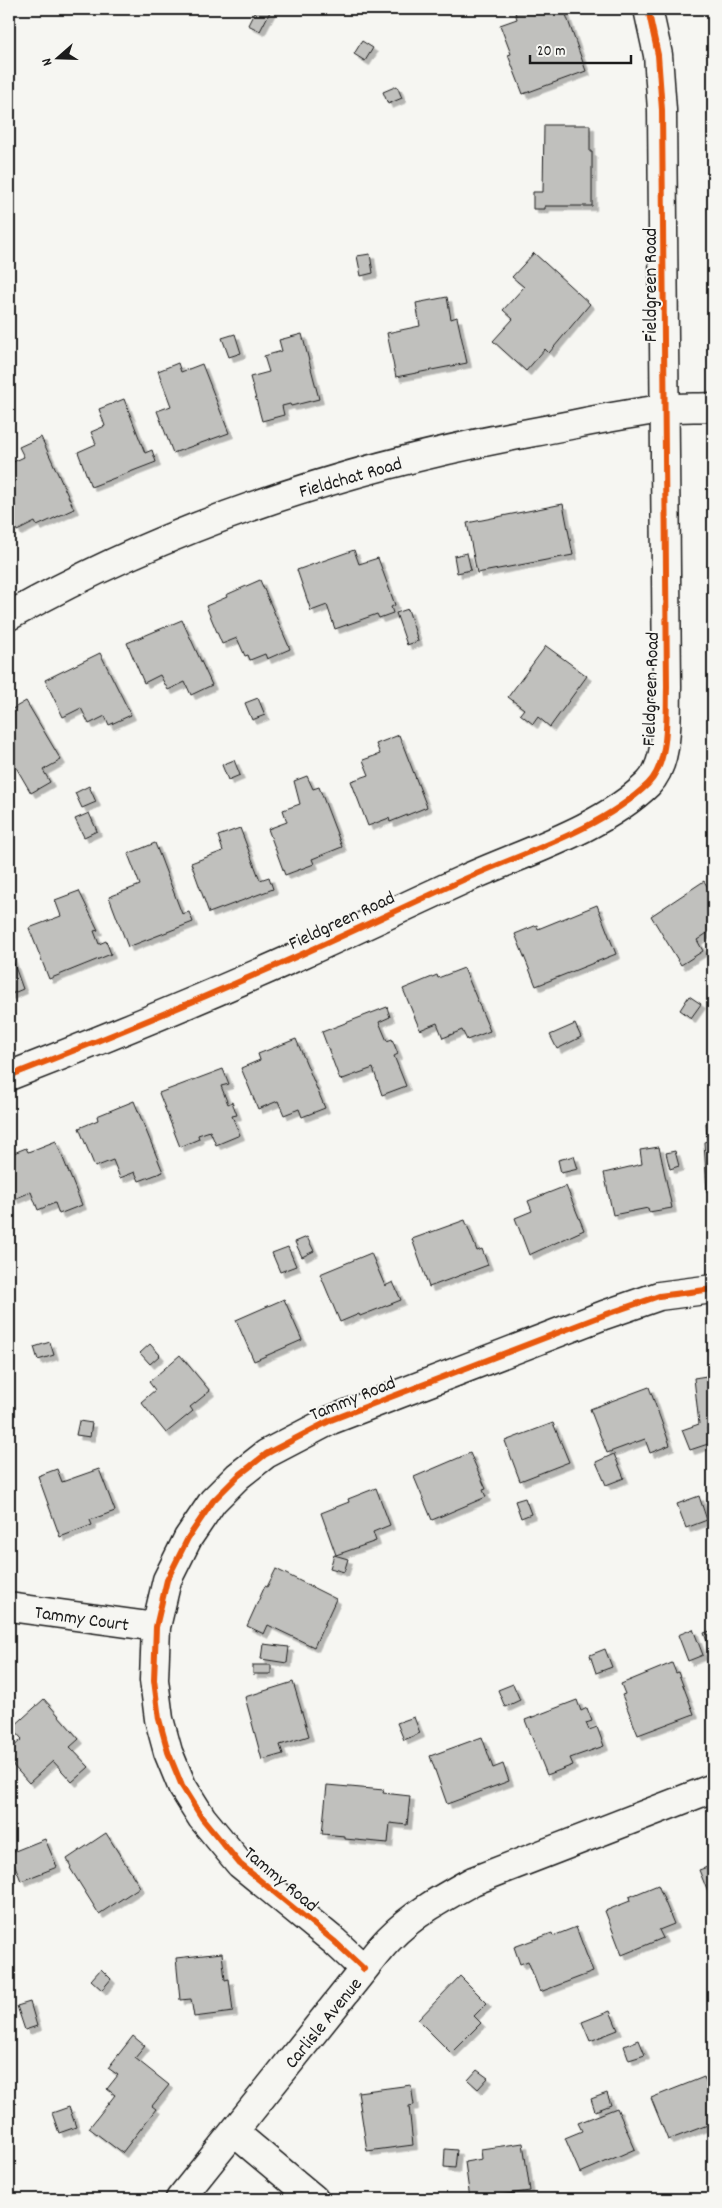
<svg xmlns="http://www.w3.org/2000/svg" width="722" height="2208" viewBox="0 0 722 2208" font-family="Dekko,sans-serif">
<defs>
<filter id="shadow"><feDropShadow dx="4.5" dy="4.5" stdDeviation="0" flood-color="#0004"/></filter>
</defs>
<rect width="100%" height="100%" fill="#f6f6f2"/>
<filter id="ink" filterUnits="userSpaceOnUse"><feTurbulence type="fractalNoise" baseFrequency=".02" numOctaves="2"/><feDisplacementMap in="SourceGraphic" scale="10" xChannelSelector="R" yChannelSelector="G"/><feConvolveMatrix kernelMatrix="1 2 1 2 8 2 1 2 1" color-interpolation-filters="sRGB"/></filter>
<g filter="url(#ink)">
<path fill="#c0c0bd" stroke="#1c1c1c" filter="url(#shadow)" d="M256 9 271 10 260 31 248 25Z
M514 9H564L586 71 523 94 508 55 511 54 500 25 517 19Z
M362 41 373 48 365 61 354 54Z
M397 86 402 98 388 104 383 92Z
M544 125H590V152H592V206H545V209H533V192H543Z
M534 253 590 304 549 353 545 349 526 371 493 341 513 319 503 310 524 287 512 277Z
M370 254 373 273 361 276 357 256Z
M447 297 451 319 457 317 467 363 396 377 387 333 420 326 416 303Z
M235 334 241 353 229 357 222 338Z
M302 334 319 399 291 406 290 404 282 406 284 415 262 421 250 377 269 372 264 356 282 351 279 340Z
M178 363 181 372 202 364 229 433 173 453 157 411 171 406 158 371Z
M124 399 145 453 152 450 156 462 91 487 78 452 96 444 91 432 105 426 99 409Z
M41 437 74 509 37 526 35 522 17 531 9 514V484L14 482 9 470V464L24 457 19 447Z
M563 504 573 555 477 573 467 523Z
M354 550 359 564 378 558 395 605 391 607 393 613 379 618 377 614 335 629 327 605 311 611 297 570Z
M467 553 471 570 457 573 454 556Z
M260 580 290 649 267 659 265 654 250 660 248 655 245 656 237 638 222 644 206 606 227 597 226 595Z
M408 609 418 641 407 645 396 613Z
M182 620 212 685 191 695 185 682 168 690 160 675 144 683 127 643Z
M546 646 587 676 550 727 538 717 533 724 520 714 524 709 508 697Z
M100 653 131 715 109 725 105 716 89 724 81 708 63 717 45 680Z
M258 698 265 715 252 720 245 703Z
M26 701 61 760 43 770 50 782 31 793 10 757 9 758V711Z
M399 735 427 807 390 822 389 818 368 826 351 781 369 775 363 760 380 754 376 744Z
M234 760 240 775 228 780 222 765Z
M307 776 313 789 319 787 342 847 312 859 314 864 285 875 268 829 287 822 283 810 300 804 294 781Z
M89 786 96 802 82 808 75 793Z
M89 813 97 831 84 837 75 819Z
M240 828 260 880 269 877 273 889 209 913 191 863 223 851 218 836Z
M155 843 182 914 189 912 193 922 128 947 109 897 140 885 128 854Z
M704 881 713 896V929L697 940 703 951 681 965 651 916Z
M79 891 98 930 94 931 99 944 106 941 111 954 49 979 29 928 61 916 55 900Z
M597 905 616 954 536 986 515 934 537 925 538 929Z
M9 950 23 989 9 995Z
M464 968 490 1031 467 1040 462 1030 443 1038 437 1023 420 1030 403 989 437 975 438 978Z
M689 996 701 1004 691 1018 680 1010Z
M387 1007 390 1017 379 1022 387 1041 392 1039 398 1054 394 1056 406 1086 382 1095 373 1068 340 1080 322 1032Z
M575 1024 581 1037 557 1049 550 1035Z
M296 1039 325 1108 302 1117 299 1109 284 1115 278 1101 258 1109 241 1068 260 1060 258 1054Z
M223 1069 229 1084 221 1086 228 1104 232 1102 237 1115 232 1116 240 1135 216 1145 210 1131 198 1135 199 1139 180 1147 159 1093Z
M134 1101 163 1172 139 1181 135 1172 120 1178 113 1160 95 1167 79 1128 98 1120 97 1116Z
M706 1123H713V1192L707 1193 704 1142 707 1141Z
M56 1141 82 1205 59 1214 55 1203 38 1210 31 1192 14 1199 9 1186V1155L26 1148 28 1152Z
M659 1147 672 1208 649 1212 648 1208 613 1215 604 1173 642 1164 640 1150Z
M675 1151 679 1166 670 1169 666 1153Z
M574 1156 578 1169 561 1173 558 1160Z
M566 1186 584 1230 529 1255 515 1218 532 1211 528 1201Z
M465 1220 477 1251 482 1249 488 1265 429 1287 412 1239Z
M307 1237 314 1251 302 1257 295 1242Z
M288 1247 296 1266 280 1272 272 1253Z
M371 1253 385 1286 393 1282 401 1300 360 1316 359 1314 340 1322 320 1274Z
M284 1299 302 1340 254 1361 236 1320Z
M50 1342 54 1355 38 1360 34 1347Z
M150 1344 160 1355 150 1364 140 1353Z
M180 1355 210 1391 190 1407 193 1411 166 1433 141 1402 155 1390 149 1382Z
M713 1375V1427L707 1428 711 1443 690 1450 682 1430 699 1424 694 1378Z
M649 1387 670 1445 650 1453 645 1439 607 1453 590 1409Z
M79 1421 92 1423 90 1437 76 1435Z
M553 1423 569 1462 520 1481 505 1441Z
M470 1453 486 1489 483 1490 486 1497 432 1520 414 1477Z
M614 1454 624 1478 606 1485 596 1462Z
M57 1469 62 1482 99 1469 115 1511 90 1520 92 1525 60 1537 38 1476Z
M376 1488 390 1525 373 1532 376 1541 336 1555 321 1513 349 1502 348 1499Z
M699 1496 707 1520 686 1528 677 1504Z
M525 1498 531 1514 521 1518 515 1501Z
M334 1555 348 1559 344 1572 330 1568Z
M276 1569 336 1599 314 1647 268 1625 264 1634 247 1626 265 1586 267 1587Z
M693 1629 703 1655 688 1661 678 1635Z
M713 1630V1659L704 1633Z
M263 1644 289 1647 287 1663 261 1659Z
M605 1649 612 1667 596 1673 590 1655Z
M672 1663 676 1673 678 1672 694 1714 638 1735 622 1695 625 1694 621 1684Z
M253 1665H271V1674H253Z
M293 1682 309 1736 280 1745 283 1754 262 1760 245 1697Z
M513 1684 520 1700 505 1707 498 1690Z
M44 1699 79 1739 70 1747 89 1767 72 1782 53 1761 29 1783 9 1761V1751L22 1739 12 1728Z
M577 1700 581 1711 587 1708 592 1721 586 1723 589 1730 597 1727 604 1746 570 1758 573 1765 547 1775 525 1720Z
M414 1717 420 1733 404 1740 397 1723Z
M482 1737 493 1768 503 1764 509 1781 447 1804 430 1756Z
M327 1785 384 1790 383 1793 410 1796 407 1825 390 1823 388 1843 345 1839V1836L322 1834Z
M106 1833 140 1887 99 1914 70 1868 71 1867 67 1859Z
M45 1839 57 1867 21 1881 10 1853Z
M713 1865V1905L699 1870Z
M658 1885 674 1924 659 1930 663 1938 622 1955 605 1911 630 1901 629 1897Z
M576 1927 593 1972 540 1992 528 1961 520 1964 514 1947 552 1933 553 1936Z
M222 1953 225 1980 229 1979 233 2012 194 2017 191 1999 180 2000 176 1958Z
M101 1969 111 1979 102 1990 91 1980Z
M460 1976 487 2003 474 2016 481 2023 451 2053 418 2020Z
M30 2002 37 2026 25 2030 17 2006Z
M610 2011 618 2030 590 2041 582 2022Z
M133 2036 145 2046 135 2058 169 2085 152 2106 156 2109 122 2153 89 2128 115 2095 107 2089 118 2075 108 2068Z
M639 2040 645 2055 629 2060 624 2046Z
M477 2070 488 2078 478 2089 468 2080Z
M704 2077 713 2101V2123L668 2140 651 2098Z
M411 2085 414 2105 409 2106 413 2145 367 2151 358 2092Z
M607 2093 611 2105 595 2111 591 2099Z
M69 2107 76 2127 59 2133 52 2113Z
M617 2108 635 2149 580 2173 565 2138 582 2131 578 2123Z
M523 2143 530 2191 470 2199 465 2162 482 2159 481 2149Z
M445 2149 457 2150 455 2168 444 2167Z"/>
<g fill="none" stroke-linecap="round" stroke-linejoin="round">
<defs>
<path id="minor" d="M9 616C172 524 350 466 534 432 577 424 621 414 664 409 680 407 697 408 713 407
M9 1076C107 1038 204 998 300 955 356 930 410 904 465 879 525 852 600 830 648 784 670 762 666 716 667 687L662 110 658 55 648 9
M9 1607 156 1627
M364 1969 334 1941 240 1864 202 1818 182 1786 168 1752 159 1719 154 1680 156 1627 167 1580 188 1538 213 1501 238 1476 266 1454 331 1420 604 1315 659 1296 713 1289
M234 2132 314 2199
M180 2199 364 1969C372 1959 380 1948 389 1939 413 1914 444 1897 473 1881L713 1788"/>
</defs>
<use href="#minor" stroke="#1c1c1c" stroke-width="31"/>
<use href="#minor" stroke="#f6f6f2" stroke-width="28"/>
<defs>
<path id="cycleway" d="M9 1076C107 1038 204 998 300 955 356 930 410 904 465 879 525 852 600 830 648 784 670 762 666 716 667 687L662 110 658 55 648 9
M364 1969 334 1941 240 1864 202 1818 182 1786 168 1752 159 1719 154 1680 156 1627 167 1580 188 1538 213 1501 238 1476 266 1454 331 1420 604 1315 659 1296 713 1289"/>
</defs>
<use href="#cycleway" stroke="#f6f6f2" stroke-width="9"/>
<use href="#cycleway" stroke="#e8590c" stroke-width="6"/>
</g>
</g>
<g text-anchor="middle" stroke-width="4" stroke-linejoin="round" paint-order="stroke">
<g font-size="19" fill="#1c1c1c" stroke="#f6f6f2">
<text transform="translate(649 285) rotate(-90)" y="7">Fieldgreen Road</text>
<text transform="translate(350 476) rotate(-16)" y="7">Fieldchat Road</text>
<text transform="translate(649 689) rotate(-88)" y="7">Fieldgreen Road</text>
<text transform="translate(341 919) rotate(-25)" y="7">Fieldgreen Road</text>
<text transform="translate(352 1397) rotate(-22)" y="7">Tammy Road</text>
<text transform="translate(82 1617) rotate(8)" y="7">Tammy Court</text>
<text transform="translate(282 1878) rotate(40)" y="7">Tammy Road</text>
<text transform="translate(322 2022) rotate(-51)" y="7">Carlisle Avenue</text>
</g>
</g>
<rect width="722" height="2208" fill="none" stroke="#f6f6f2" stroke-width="30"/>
<rect x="15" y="15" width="692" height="2178" fill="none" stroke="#1c1c1c" stroke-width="2" filter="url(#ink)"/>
<g transform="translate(58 58) rotate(250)" stroke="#f6f6f2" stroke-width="4" paint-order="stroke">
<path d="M0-4L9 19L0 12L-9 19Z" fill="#1c1c1c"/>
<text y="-8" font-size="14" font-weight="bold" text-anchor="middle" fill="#1c1c1c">N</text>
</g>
<path d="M530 55v8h101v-8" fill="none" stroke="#1c1c1c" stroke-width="2.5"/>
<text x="537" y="55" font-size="15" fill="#1c1c1c" stroke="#f6f6f2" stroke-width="4" paint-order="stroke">20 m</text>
</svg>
